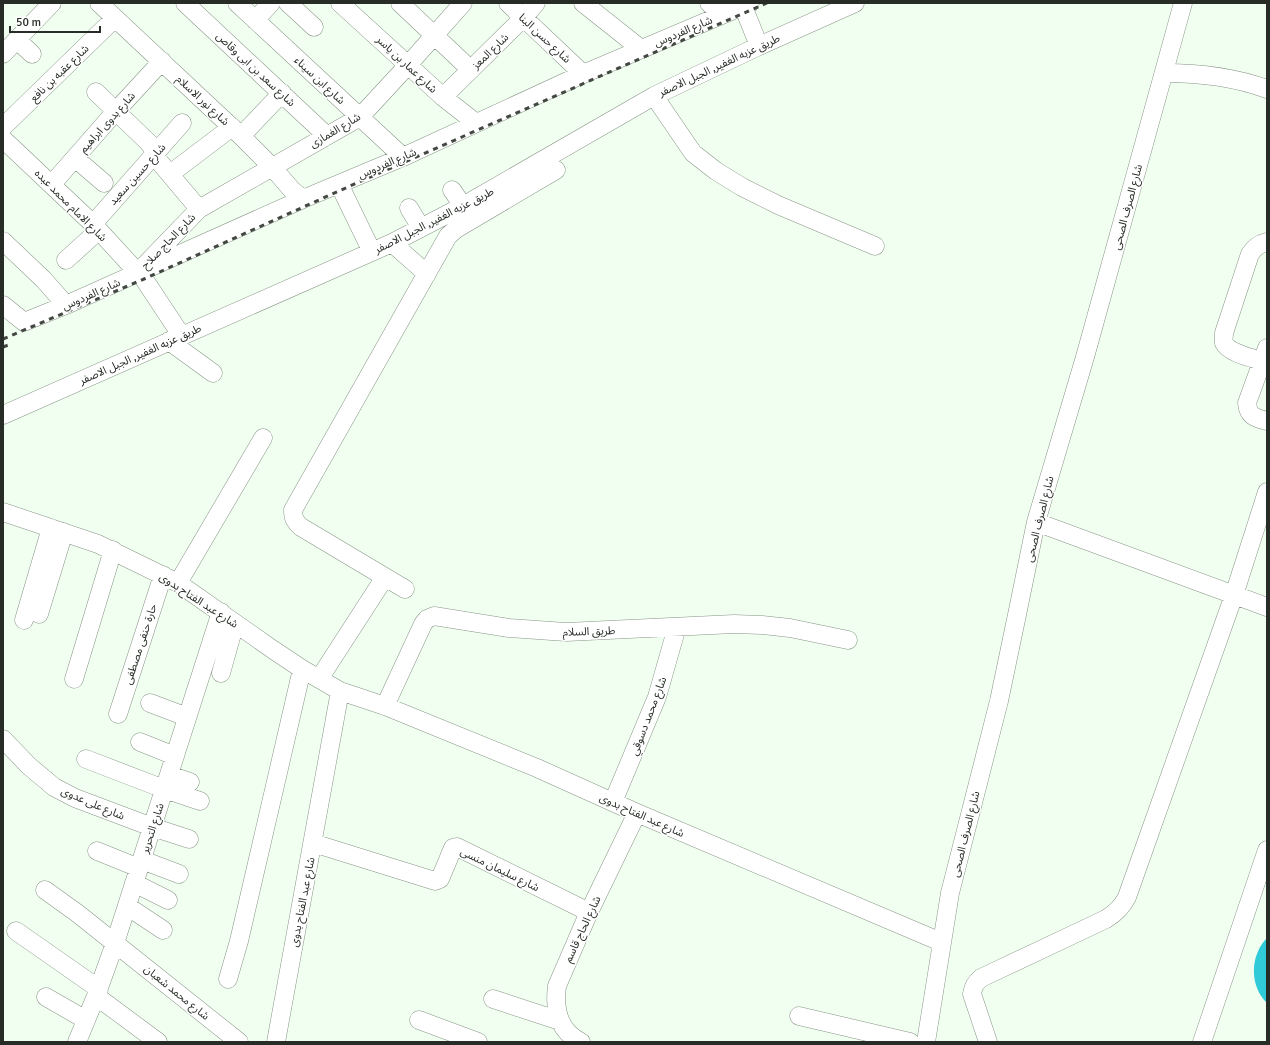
<svg xmlns="http://www.w3.org/2000/svg" width="1270" height="1045" viewBox="0 0 1270 1045" font-family="Signika,'Noto Sans Arabic',sans-serif">
<rect width="100%" height="100%" fill="#f1fff0"/>
<path fill="#30cad8" d="M1267 938V1003C1249 986 1250 955 1267 938Z"/>
<g fill="none" stroke-linecap="round" stroke-linejoin="round">
<defs>
<path id="minor" d="M99 3 241 136 272 167 292 190 303 199
M185 3 327 136
M237 3 403 157
M288 3 314 27
M340 3 443 97 476 123
M400 3 471 70
M508 3 583 74
M583 3 641 49
M709 3 722 15
M743 6 759 46
M255 20 271 3
M17 40 32 54
M3 54 52 3
M1164 73C1199 73 1234 77 1267 89
M96 92 150 144C153 149 154 154 157 159L199 209 144 266
M654 96 693 153 716 171 742 187 778 205 875 246
M443 97 523 18 536 3
M3 127 115 18
M241 136 282 93
M3 139 93 224 138 273 144 279 181 335
M75 158 104 183
M170 174 232 127
M52 184 116 111 162 61
M339 184 372 252
M452 190 463 206
M409 208 421 228
M199 209 360 117 408 65 463 3
M93 224 182 123
M3 241 43 279 66 305
M392 243 427 274
M66 260 98 231
M3 305 24 322 66 305 303 199 403 157 583 74 750 3
M169 341 213 373
M1267 348 1247 403C1248 416 1255 418 1267 421
M1262 361C1252 358 1229 353 1224 343 1223 340 1224 336 1224 333L1250 254C1255 247 1259 244 1267 242
M3 415 392 243 463 206 654 96 759 46 855 3
M3 512 98 544 178 583 272 649 302 669 340 691 385 706 537 768 637 813 941 942
M1036 522 1267 607
M178 583 263 438
M405 589 301 527C295 522 293 518 293 510L448 236 456 229 556 170
M39 614 64 532
M24 620 51 528
M221 673 235 623
M74 679 113 550
M319 679 385 577
M150 703 187 717
M385 706 423 624 427 619 434 616 509 628 566 632 734 624 762 625 790 628 848 640
M118 714 163 575
M3 739 29 766 54 787 75 798 152 827 189 839
M140 742 175 756
M86 759 164 789 200 801
M169 775 190 782
M613 802 657 697 677 627
M313 843 435 881 440 879 453 848 457 847 589 912
M97 851 139 868
M142 860 179 874
M134 883 168 900
M45 890 77 913 239 1042
M127 906 163 930
M16 931 99 989
M228 979 239 941 302 669
M96 996 158 1042
M46 997 86 1020
M493 999 560 1021
M799 1016 910 1042
M419 1020 478 1042
M77 1042 96 996 115 943 221 612
M276 1042 340 691
M581 1042C558 1031 554 1009 557 986L589 912 637 813
M926 1042 950 893 999 701 1018 610 1036 522 1085 357 1183 3
M988 1042 972 994C973 987 975 983 981 978L1106 919C1116 913 1122 907 1127 897L1234 595 1267 492
M1202 1042 1267 850"/>
</defs>
<use href="#minor" stroke="#889487" stroke-width="19"/>
<use href="#minor" stroke="#fff" stroke-width="18"/>
<path stroke="#434942" stroke-width="3" stroke-dasharray="5 5" stroke-linecap="butt" d="M3 339 144 279 341 190 767 3
M3 347 11 344"/>
</g>
<g text-anchor="middle" stroke-width="3" stroke-linejoin="round" paint-order="stroke">
<g font-size="11" fill="#272c26" stroke="#fff">
<text transform="translate(683 31) rotate(-23)" y="4">شارع الفردوس</text>
<text transform="translate(545 38) rotate(43)" y="4">شارع حسن البنا</text>
<text transform="translate(490 51) rotate(-44)" y="4">شارع المعز</text>
<text transform="translate(407 64) rotate(43)" y="4">شارع عمار بن ياسر</text>
<text transform="translate(719 65) rotate(-25)" y="4">طريق عزبه الغفير, الجبل الاصفر</text>
<text transform="translate(256 69) rotate(43)" y="4">شارع سعد بن ابى وقاص</text>
<text transform="translate(59 73) rotate(-44)" y="4">شارع عقبه بن نافع</text>
<text transform="translate(320 80) rotate(43)" y="4">شارع ابن سيناء</text>
<text transform="translate(203 100) rotate(43)" y="4">شارع نور الاسلام</text>
<text transform="translate(107 122) rotate(-48)" y="4">شارع بدوى ابراهيم</text>
<text transform="translate(335 130) rotate(-31)" y="4">شارع الغمازى</text>
<text transform="translate(387 163) rotate(-23)" y="4">شارع الفردوس</text>
<text transform="translate(137 174) rotate(-48)" y="4">شارع حسين سعيد</text>
<text transform="translate(71 205) rotate(45)" y="4">شارع الامام محمد عبده</text>
<text transform="translate(1127 207) rotate(-75)" y="4">شارع الصرف الصحى</text>
<text transform="translate(434 220) rotate(-27)" y="4">طريق عزبه الغفير, الجبل الاصفر</text>
<text transform="translate(168 241) rotate(-46)" y="4">شارع الحاج صلاح</text>
<text transform="translate(91 294) rotate(-24)" y="4">شارع الفردوس</text>
<text transform="translate(140 354) rotate(-24)" y="4">طريق عزبه الغفير, الجبل الاصفر</text>
<text transform="translate(1039 519) rotate(-76)" y="4">شارع الصرف الصحى</text>
<text transform="translate(199 600) rotate(33)" y="4">شارع عبد الفتاح بدوى</text>
<text transform="translate(589 631) rotate(-2)" y="4">طريق السلام</text>
<text transform="translate(140 644) rotate(-72)" y="4">حارة حنفى مصطفى</text>
<text transform="translate(648 716) rotate(-69)" y="4">شارع محمد دسوقي</text>
<text transform="translate(93 803) rotate(23)" y="4">شارع على عدوى</text>
<text transform="translate(642 815) rotate(24)" y="4">شارع عبد الفتاح بدوى</text>
<text transform="translate(152 828) rotate(-72)" y="4">شارع التحرير</text>
<text transform="translate(965 834) rotate(-76)" y="4">شارع الصرف الصحى</text>
<text transform="translate(500 869) rotate(26)" y="4">شارع سليمان منسى</text>
<text transform="translate(302 902) rotate(-79)" y="4">شارع عبد الفتاح بدوى</text>
<text transform="translate(582 929) rotate(-65)" y="4">شارع الحاج قاسم</text>
<text transform="translate(177 992) rotate(39)" y="4">شارع محمد شعبان</text>
</g>
</g>
<rect width="1270" height="1045" fill="none" stroke="#272c26" stroke-width="8"/>
<path d="M10 26v6h90v-6" fill="none" stroke="#272c26" stroke-width="2"/>
<text x="16" y="26" font-size="12" fill="#272c26" stroke="#ffffff" stroke-width="3" paint-order="stroke">50 m</text>
</svg>
